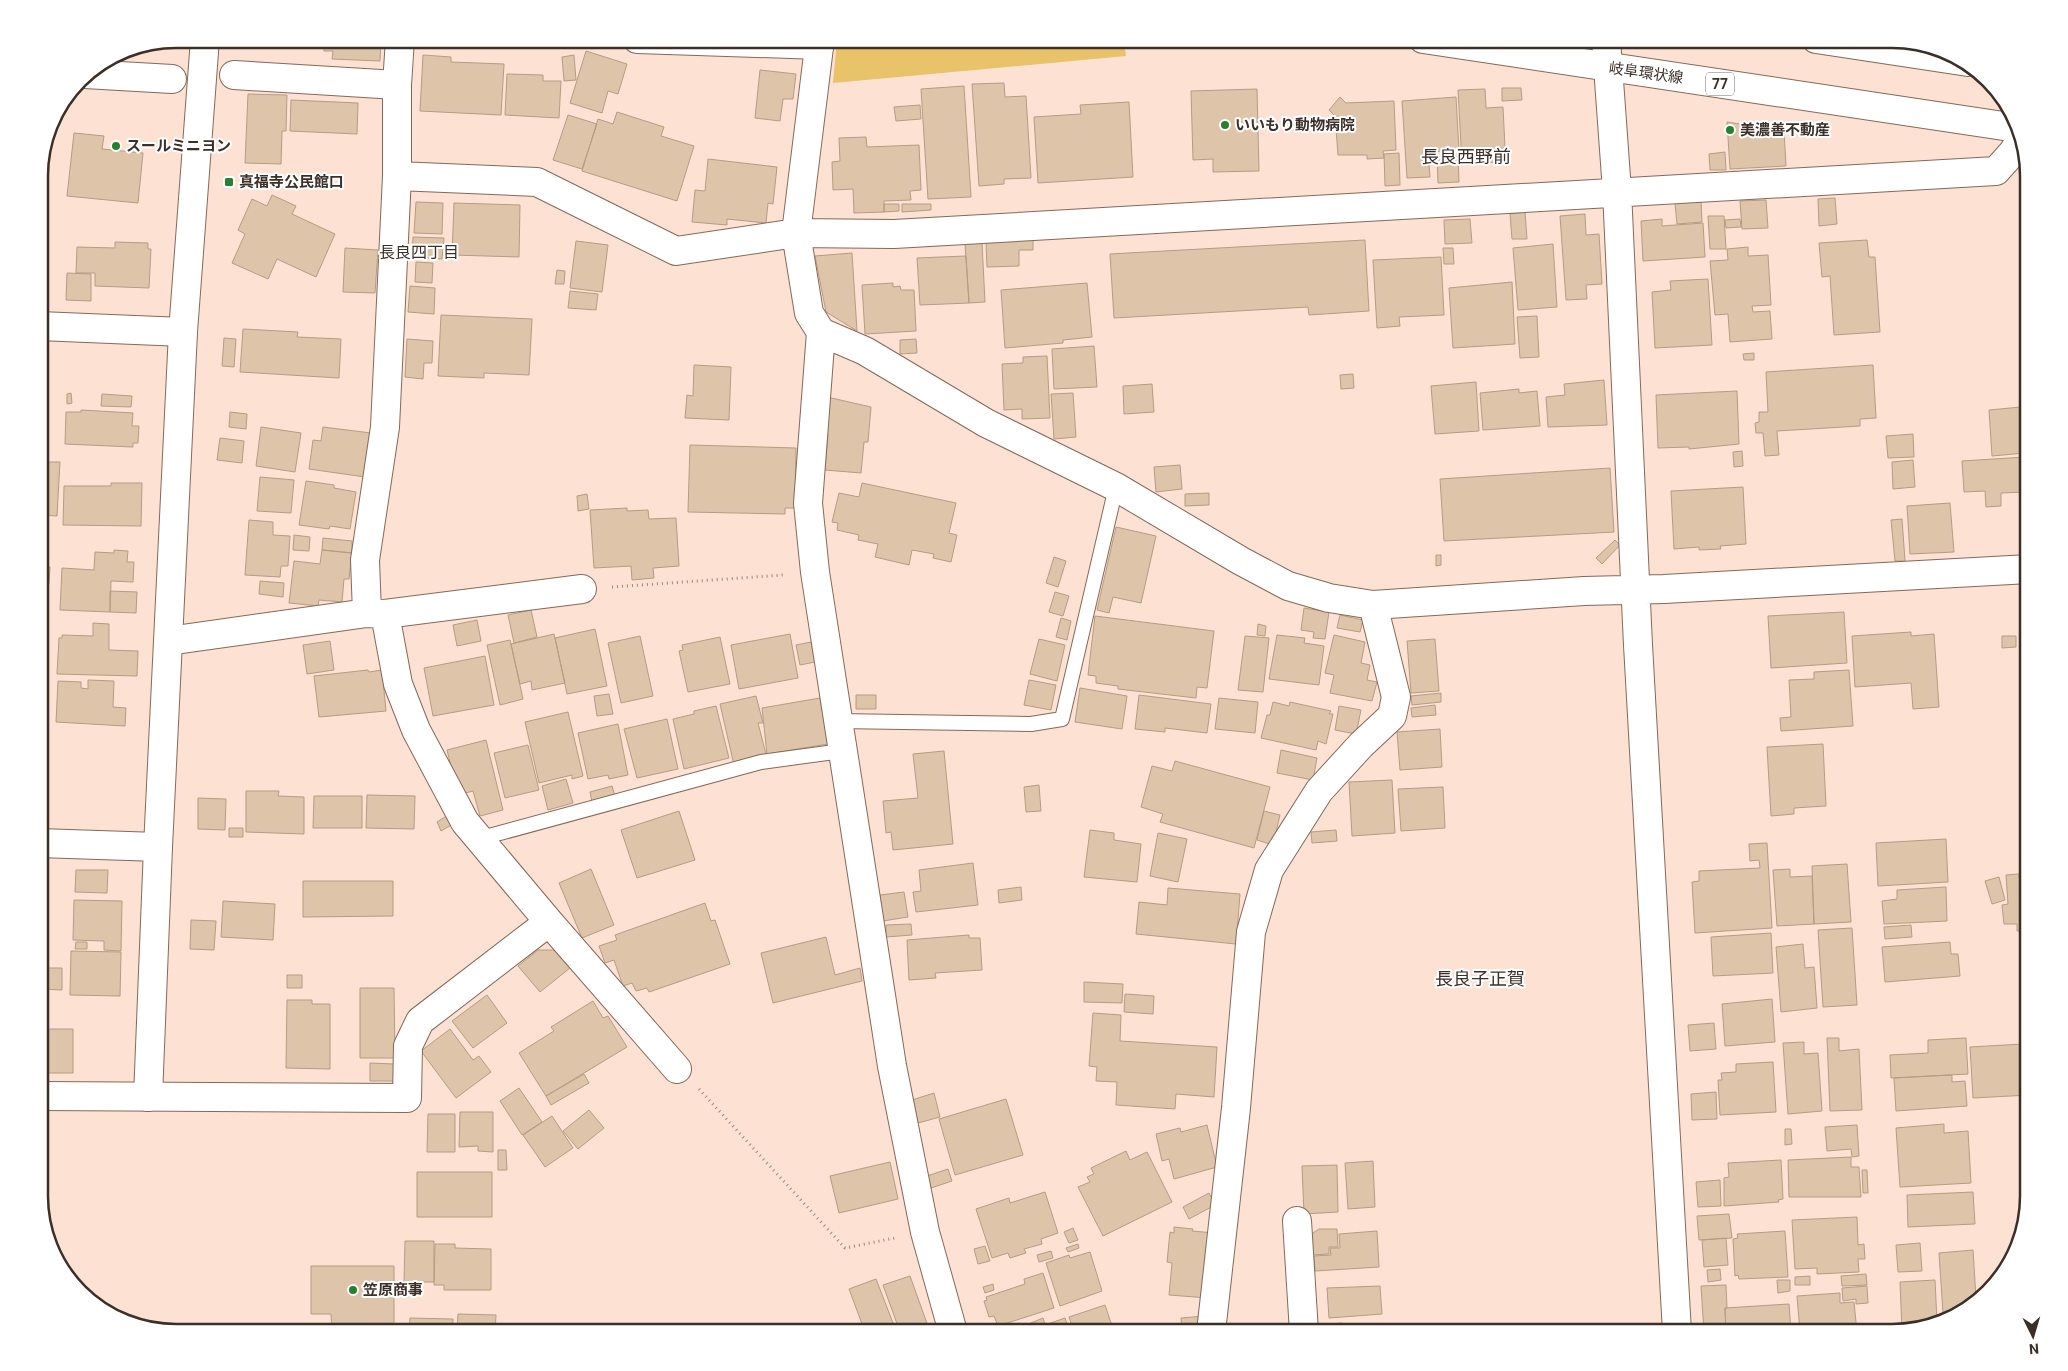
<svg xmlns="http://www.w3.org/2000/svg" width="2068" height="1371" viewBox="0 0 2068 1371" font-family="Roboto,'Noto Sans JP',sans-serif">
<rect width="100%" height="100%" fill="#fde1d3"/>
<path fill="#e9c36a" d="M837 39H1124L1126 56 833 83Z"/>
<path fill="#dec5aa" stroke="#b59c83" d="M324 39H381L380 61 332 59 333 51H324Z
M586 51 627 64 618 94 608 91 602 113 570 103Z
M423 55 451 57V62L504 64 501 115 420 111Z
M574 55 576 80 564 81 562 57Z
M760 70 796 74 793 99H783L780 121 755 118Z
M507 74 543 75V81H561L559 118 505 115Z
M1004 83 1005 97 1026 96 1031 178 1004 179V184L979 186 972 84Z
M964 86 971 197 928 199 921 89Z
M1502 88H1521L1522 100 1502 101Z
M1257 89 1259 171 1213 172V159L1193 160 1191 91Z
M1485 89 1486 108 1503 107 1505 148 1496 149 1497 162 1462 164 1458 90Z
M248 94 287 95 286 131H282L281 164 245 163Z
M1340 97 1346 103 1394 101 1396 150 1383 151 1384 158 1367 159V155H1338L1335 116 1329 110Z
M1456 97 1459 150 1428 152 1430 177 1407 178 1402 101Z
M291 100 358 103 357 134 290 131Z
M1129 102 1133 177 1038 183 1034 117 1081 114 1080 105Z
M920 105 921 119 896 121 894 107Z
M617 112 664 127 661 136 694 146 677 201 582 171 598 119 613 124Z
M568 115 597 124 582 169 553 160Z
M53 117 47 173 39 172 49 123Z
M1727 122 1784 131 1786 166 1730 169Z
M74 133 104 136 102 149 143 153 138 203 67 196Z
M866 137 867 147 919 145 921 190 910 191 911 200 884 201V212L854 213 853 189 833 190 832 162 840 161 839 138Z
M1725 152 1726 170H1710L1709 154Z
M1399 153 1400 185 1385 186 1384 154Z
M1437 156H1458L1459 182 1438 183Z
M708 159 777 167 773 204 768 203 766 223 727 219V225L692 222 695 190 705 191Z
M272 195 296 206 292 214 335 234 316 277 277 259 268 279 232 263 245 234 238 230 252 199 267 206Z
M1835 198 1837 224 1819 226 1818 199Z
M1766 200 1768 228 1742 229 1740 201Z
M1701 201 1702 222 1677 224 1675 203Z
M416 202 443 203 442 234 414 233Z
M454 203 520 205 519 257 452 255Z
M884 204H899V211L884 212Z
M902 204H931V210L902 212Z
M1525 212 1527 239H1512L1510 214Z
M1585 214 1586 235 1599 234 1602 284 1586 285 1587 299 1566 300 1560 216Z
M1708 216H1724L1726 249H1710Z
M1470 219 1472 243 1445 244 1444 220Z
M1662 219V226L1703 223 1705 257 1643 261 1641 221Z
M1740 219 1741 227 1726 228 1725 220Z
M413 237 444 238 442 259 412 257Z
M1033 240V250H1019V266L987 267 986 242Z
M1365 240 1369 311 1309 315 1308 307 1114 318 1110 254Z
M1867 240 1869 257H1875L1880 332 1834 335 1830 276 1822 277 1819 243Z
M576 241 608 245 602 292 570 288Z
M115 242 148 243V249H151L149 288 95 286V273H76L77 247 115 248Z
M982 243 985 302 969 303 965 244Z
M1553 244 1557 307 1518 310 1513 248Z
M1748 247V256L1768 255 1771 305 1752 306 1753 312 1770 311 1772 339 1730 342 1728 314 1715 315 1710 261 1728 260 1727 249Z
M345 248 378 250 375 293 343 292Z
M1443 248H1453L1454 264H1444Z
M852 253 857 331 826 312 815 256Z
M966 256 969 303 920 305 917 258Z
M1441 257 1444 315 1399 317 1400 326 1377 328 1373 260Z
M416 262 433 263 432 283 415 282Z
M557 270 565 271 564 284H555Z
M67 273 91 274V301L66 300Z
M1708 279 1712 345 1655 348 1652 292 1671 290 1670 281Z
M1512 282 1515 344 1453 348 1449 288Z
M893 283V287L900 286 901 290H914L916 331 865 334 862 285Z
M1087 283 1092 337 1063 340V343L1005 348 1001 290Z
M410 286 435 288 434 314 408 312Z
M570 291 598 294 596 310 568 308Z
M441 315 532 319 529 375 484 373V378L438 376Z
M1537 316 1539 357 1520 358 1517 317Z
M243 329 298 332 297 337 341 339 339 378 240 372Z
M224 338 236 339 234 367 222 366Z
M407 339 433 341 432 363H424L423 379 405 377Z
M916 339 917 353 900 354V340Z
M1094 346 1097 387 1054 389 1052 349Z
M1754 353V360H1744L1743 354Z
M1047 356 1050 418 1022 419V409L1004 410 1002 364 1023 363V357Z
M694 365 731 367 729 420 685 418 687 395 693 396Z
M1873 365 1876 418 1860 419V426L1777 431 1779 455 1765 456 1763 433H1756L1755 423 1759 422V412H1768L1766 372Z
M1353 374 1354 388 1341 389 1340 375Z
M1604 380 1607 425 1548 427 1546 397 1565 395 1564 384Z
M1476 382 1479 431 1435 434 1431 386Z
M1152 384 1154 412 1124 414 1123 386Z
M1519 389V393L1537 391 1540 426 1483 430 1480 393Z
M1737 391 1739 444 1689 449V447L1658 448 1656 395Z
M71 393 72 403 67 404V394Z
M1073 393 1076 437 1054 439 1051 394Z
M102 394 132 396 131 407 101 406Z
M827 397 871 407 868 442H864L861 473 825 470 828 434H824Z
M2021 407 2025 453 1992 456 1989 410Z
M81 410 133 413 132 426H139L138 443H133V447L65 444 66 412H81Z
M230 412 247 414 246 429 229 427Z
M261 427 301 433 295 472 256 466Z
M323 427 371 433 365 477 309 469 313 440 321 441Z
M1913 434 1914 457 1888 458 1886 436Z
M220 438 244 441 242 463 217 460Z
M690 445 796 448 795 508H785V514L688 512Z
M39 451H45L44 462H60L57 516 39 515Z
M1742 451 1743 466 1734 467 1733 452Z
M2025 457 2027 492 2001 493V506L1986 507 1985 491 1964 492 1962 461Z
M1913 460 1915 487 1893 489 1892 462Z
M1180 465 1182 489 1156 492 1154 467Z
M1610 468 1614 532 1444 541 1440 479Z
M260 477 294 480 291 513 257 511Z
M306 481 334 485V488L356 492 350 529 330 526 329 529 299 525Z
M111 483H142L141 526 63 525 64 486H111Z
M862 483 956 503 949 533 957 535 951 562 933 558 934 554 912 550 909 565 875 557 878 544 858 540 859 535 837 530 838 523 832 522 839 493 859 497Z
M1743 487 1746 544 1720 546 1721 549 1699 550V547L1674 549 1671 491Z
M1209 493V505L1185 506V494Z
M587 494 589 509 578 511 577 496Z
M1950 503 1954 552 1910 554 1907 506Z
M627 508V511L648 510 649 519 676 518 679 566 653 568 654 578 632 580 631 566 594 568 590 510Z
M1902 519 1905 561H1895L1891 520Z
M249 520 273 522V535L290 536 288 566H281L280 577 245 575Z
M1116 527 1156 536 1141 603 1113 597 1109 613 1097 610Z
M294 535 310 537 309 551 293 550Z
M323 538 352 541V553L322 550Z
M1615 540 1620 545 1602 564 1596 558Z
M39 548 44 549 42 566 50 567 49 584H41L39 601Z
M114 550 128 551 127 562H134L133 582 111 581 110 612 60 610 62 568 94 570 95 552 114 553Z
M322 550 352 553 349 579H344L342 602 319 600 318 606 289 603 294 561 320 564Z
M1436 555H1441V565L1436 566Z
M1054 557 1066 561 1058 587 1046 583Z
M260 581 284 583 283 597 259 594Z
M110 591 137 592 136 613 110 612Z
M1055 592 1069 596 1063 616 1049 612Z
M1304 608 1329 612 1325 639 1313 638 1314 632 1301 630Z
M531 610 537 637 514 643 508 615Z
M1844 612 1847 663 1771 668 1768 616Z
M1340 615 1363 620 1360 632 1337 628Z
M1095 616 1214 631 1207 688 1197 687 1196 698 1118 689V686L1096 683V676L1088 675Z
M1061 618 1071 621 1067 640 1056 637Z
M477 620 481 641 457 646 453 625Z
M93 623 109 624V650L138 651 137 676 57 674 59 638H62V635L93 636Z
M1258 624 1266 626 1265 636 1257 635Z
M595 629 607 686 567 694 555 638Z
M1911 632V636L1934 634 1939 707 1913 709 1911 683 1855 687 1852 636Z
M554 634 565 683 532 690 531 681 520 684 511 644Z
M790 634 798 678 739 689 731 645Z
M1277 635 1305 638 1304 643 1324 646 1319 685 1269 679Z
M1334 635 1365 642 1361 663 1370 665 1367 680 1377 682 1372 701 1330 693 1334 675 1325 673Z
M640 636 653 696 621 703 608 643Z
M1245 636 1269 638 1263 692 1238 690Z
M2002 636H2016V647L2002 648Z
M720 637 730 684 688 692 679 651 683 650 682 645Z
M1039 639 1065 645 1057 681 1030 674Z
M1435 639 1439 691 1411 693 1407 641Z
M510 640 523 699 500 705 487 645Z
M330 641 334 670 307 674 303 645Z
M811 642 815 662 800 665 796 645Z
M485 656 494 705 433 716 424 668Z
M368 670 369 672 382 670 386 711 319 717 314 676Z
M1849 670 1853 726 1781 731 1780 718 1791 717 1789 680 1814 679V672Z
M88 680 114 681 113 707 126 708 125 726 56 722 58 681 81 682V688L88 689Z
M1029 680 1056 685 1051 710 1024 705Z
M1080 688 1127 696 1122 729 1075 722Z
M1441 693V702L1412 705 1411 696Z
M609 694 613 714 597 716 594 696Z
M856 695H876V709H856Z
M1139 695 1211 704 1207 733 1165 728V732L1135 729Z
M756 696 763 723H758L767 758 734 765 720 704Z
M820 698 828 744 767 754 762 708Z
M1219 698 1258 702 1255 733 1215 729Z
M1273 702 1289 706 1290 702 1331 711 1329 714H1333L1326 744 1318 741 1316 750 1261 738 1267 715H1270Z
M1435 705 1436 715 1412 717 1411 708Z
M716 706 729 758 684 769 673 719 694 714V711Z
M1339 706 1361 710 1356 734 1335 730Z
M568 712 583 776 572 779V775L539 783 525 722Z
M667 719 678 769 637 778 624 729Z
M618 724 628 775 609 779 608 775 588 779 578 733Z
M1440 729 1442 767 1400 770 1397 732Z
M486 740 503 810 480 816 473 791 462 794 457 777 454 778 447 750Z
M1823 744 1826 806 1794 808V814L1771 816 1767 747Z
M528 745 539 790 505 798 494 753Z
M1281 750 1317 758 1313 780 1277 773Z
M944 751 953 844 893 850 891 832 886 833 883 801 918 798 913 754Z
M1175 761 1270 787 1254 848 1160 822 1163 814 1141 807 1152 766 1172 771Z
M566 779 573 803 548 810 542 786Z
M1392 780 1395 833 1352 836 1349 782Z
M1039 785 1041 811 1026 812 1024 787Z
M612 786 615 796 592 802 590 792Z
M1443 787 1445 828 1401 831 1398 789Z
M246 791H279L278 796 304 797V834L246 832Z
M367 795 415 796 414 829 366 828Z
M314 796H362V828H313Z
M198 798 226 799 225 830 198 829Z
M679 811 695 860 637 878 621 830Z
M1264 811 1280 815 1273 845 1257 840Z
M448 815 453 824 441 831 437 822Z
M229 828H243V837H229Z
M1090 830 1114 833V840L1141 844 1137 882 1084 877Z
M1336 830 1337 841 1312 843 1311 832Z
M1158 833 1187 839 1178 882 1150 876Z
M1946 839 1948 882 1878 886 1876 843Z
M1767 843 1772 928 1695 933 1692 882 1699 881V871L1760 868 1759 860 1750 861 1749 844Z
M973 863 978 905 916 912 913 892 921 891 919 870Z
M1847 864 1851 922 1814 924 1812 866Z
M591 869 614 925 582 938 559 883Z
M1790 869V877L1812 876 1814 924 1777 926 1773 870Z
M76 870H108L107 893 75 892Z
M2019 874V878H2029V931H2017V924H2004L2002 905 2008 904 2006 875Z
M1999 877 2005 900 1992 904 1985 881Z
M303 881H393V916L303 917Z
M1021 887 1022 900 999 903 998 890Z
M1946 887 1947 921 1884 924 1882 901 1897 899V890Z
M1168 888 1240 894 1236 944 1136 934 1139 902 1167 905Z
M904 892 908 917 883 921 880 895Z
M74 900 122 901 121 951 104 950V941L73 940Z
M223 901 275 904 273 940 221 937Z
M705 903 711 921 715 920 730 964 649 992 647 988 636 991 632 983 623 986 614 960 605 963 599 946 617 940 615 935Z
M191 920 216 921 214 950 190 949Z
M911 924 912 935 886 937V925Z
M1911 925 1912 937 1885 939 1884 927Z
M1852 928 1857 1005 1823 1007 1818 930Z
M1771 933 1773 973 1713 976 1711 937Z
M969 935V938H980L982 970 935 973 936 978 909 980 907 940Z
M826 937 835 975 860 968 862 981 773 1003 761 953Z
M76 942H87V949H75Z
M1950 942 1951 954H1958L1960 976 1885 982 1882 947Z
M1803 944 1805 968 1814 967 1817 1008 1781 1012 1776 947Z
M538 950H555L570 968 540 992 518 966Z
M71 951 121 952 120 996 70 995Z
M40 968H62V990L40 989Z
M287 975H302V988H287Z
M1084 982 1123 984 1122 1003 1084 1002Z
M360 988H394L395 1058H360Z
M1125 994 1154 996 1153 1014 1124 1012Z
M487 995 507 1023 473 1048 452 1021Z
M1772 999 1775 1042 1725 1046 1722 1004Z
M287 1000H312V1004H330V1069L286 1068Z
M593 1001 603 1018 608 1016 627 1047 546 1096 519 1053 554 1031 551 1027Z
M1093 1013 1121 1015 1120 1041 1217 1047 1214 1097 1176 1094 1175 1109 1116 1105 1117 1082 1096 1081 1097 1067 1089 1066Z
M1714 1023 1716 1049 1690 1051 1688 1025Z
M39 1029H73V1073H45V1077H39Z
M450 1029 473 1060 479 1056 491 1072 456 1098 421 1051Z
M1827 1038H1839V1051L1859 1049 1862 1110 1830 1111Z
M1966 1038 1968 1074 1891 1078 1890 1055 1928 1053V1040Z
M1804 1042V1054L1818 1053 1822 1111 1788 1114 1783 1043Z
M2023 1044H2029V1073H2024Z
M2023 1044 2024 1073H2029V1095L1973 1098 1970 1047Z
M1773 1062 1776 1112 1720 1115 1718 1080H1722L1721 1073 1736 1072V1064Z
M370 1063 394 1064V1081H370Z
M584 1074 589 1083 551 1105 546 1096Z
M1952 1075V1082L1965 1081 1967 1106 1896 1111 1894 1078Z
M519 1088 542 1122 522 1135 500 1101Z
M1716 1092 1717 1119 1692 1120 1691 1094Z
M934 1093 940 1117 918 1123 912 1100Z
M1006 1099 1023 1155 955 1175 939 1119Z
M589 1110 604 1128 578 1149 563 1131Z
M460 1112H493V1152L478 1151V1146L459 1147Z
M428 1114H455V1152H427Z
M552 1116 573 1148 545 1167 523 1135Z
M1944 1124V1133L1968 1131 1971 1183 1900 1187 1896 1128Z
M1207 1125 1217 1167 1174 1179 1169 1159 1162 1161 1156 1134 1180 1128 1181 1132Z
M1857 1125 1859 1156 1852 1157 1851 1149 1827 1151 1825 1127Z
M1785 1129H1791L1792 1144 1785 1145Z
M498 1150H506L507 1170H498Z
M1126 1151 1130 1160 1147 1152 1172 1202 1103 1236 1078 1187 1090 1182 1087 1177 1094 1174 1091 1168Z
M1851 1157V1167H1859L1861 1197H1789L1788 1160Z
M1781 1160 1783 1199 1778 1200 1779 1202 1724 1206V1178L1729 1177 1728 1163Z
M1373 1161 1375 1207 1348 1209 1345 1163Z
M890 1162 898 1199 839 1213 830 1176Z
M1337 1165 1338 1212 1304 1214 1302 1166Z
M948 1169 952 1181 931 1188 927 1176Z
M1862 1170H1867L1868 1193H1863Z
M417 1172H492V1217H417Z
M1720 1180 1721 1206 1698 1207 1696 1182Z
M1045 1192 1058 1233 1041 1239 1042 1244 1024 1249 1026 1253 1010 1258 1008 1253 992 1258 976 1209 1009 1198 1010 1203Z
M1973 1192 1975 1224 1908 1227 1907 1195Z
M1209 1193 1215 1205 1189 1219 1183 1207Z
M1729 1214 1732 1238 1699 1240 1697 1216Z
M1857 1217 1858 1245 1864 1244 1865 1259H1858L1859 1272 1817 1274V1268L1795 1269 1792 1220Z
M1174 1227 1193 1229 1192 1231 1214 1233 1208 1298 1169 1295 1172 1263 1167 1262 1170 1232 1174 1233Z
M1073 1228 1078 1240 1069 1243 1064 1232Z
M1319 1229H1337L1338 1247H1329V1254L1311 1255 1310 1235Z
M1377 1231 1379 1267 1315 1271 1314 1256 1331 1255 1330 1248H1340L1339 1234Z
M1785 1231 1788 1277 1739 1279 1738 1275 1735 1276 1733 1239 1738 1238 1737 1234Z
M1726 1238 1728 1265 1704 1267 1702 1240Z
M405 1241H434V1282H404Z
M1920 1243 1922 1271 1898 1272 1896 1245Z
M435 1244H455V1248L491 1249V1290H444V1285H434Z
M1078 1244 1079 1248 1068 1252 1066 1248Z
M985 1246 990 1261 978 1264 974 1249Z
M1973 1250 1976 1298 1960 1312 1943 1313 1939 1253Z
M1051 1251 1053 1258 1039 1262 1037 1255Z
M1090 1252 1102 1291 1060 1306 1046 1263 1069 1255 1070 1258Z
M311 1266H394V1332L332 1331 331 1314H311Z
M1720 1269 1721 1280 1708 1282 1707 1270Z
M1043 1273 1054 1308 998 1326 994 1316 989 1317 984 1301 987 1300 986 1297 1025 1284 1024 1279Z
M1866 1274 1867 1285 1842 1286 1841 1276Z
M910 1276 929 1329 920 1332H909V1330L900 1332 883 1285Z
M1810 1276V1285H1795V1277Z
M876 1279 893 1323 886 1326 888 1332H865L849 1289Z
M1777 1280H1790V1291L1778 1293Z
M1935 1280 1937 1322 1902 1330 1900 1282Z
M993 1284 994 1290 985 1293 983 1287Z
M1726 1285 1727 1308H1725L1726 1332H1704L1701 1286Z
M1380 1286 1382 1314 1329 1318 1327 1288Z
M1867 1286 1868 1303 1856 1304V1299L1843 1301 1842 1288Z
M1840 1293V1303L1854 1302 1857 1332H1800L1797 1296Z
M1789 1304 1791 1332H1726L1725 1308Z
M1105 1305 1114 1332H1074L1069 1317Z
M458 1314 496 1315 495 1332H457Z
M1958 1314 1953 1318 1939 1321V1316Z
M1204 1316 1205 1329 1182 1331 1181 1318Z
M410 1318 453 1319V1332H409Z
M1043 1318 1045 1325 1065 1318 1070 1332H1028L1026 1325Z
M1019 1323 1022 1332H1013L1011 1326Z
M1342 1323 1343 1332H1318L1317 1325Z
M1158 1328V1332H1131V1330Z"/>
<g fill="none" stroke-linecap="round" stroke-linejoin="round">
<defs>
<path id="service" d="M837 721 1031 724 1062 719 1116 487
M478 839 761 762 842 751"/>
<path id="minor" d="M637 39 820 45
M820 39 796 233 809 313 821 332 865 351 986 423 1116 487 1241 561 1288 586 1329 598 1373 605 1584 591 1664 589 2029 569
M1606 39 1617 191 1638 645 1677 1332
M85 74 172 79
M397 85 400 39
M397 176 537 182 676 251 796 233 894 234 1996 171 2013 152 2020 141
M39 326 183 332
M821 332 808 503 815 572 892 1066 925 1232 953 1332
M367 613 385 614 398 684 416 730 465 822 549 922 677 1069
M385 614 582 589
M168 641 367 613 365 560 385 427 397 176V85L234 75
M39 843 158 847
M39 1096 407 1098 408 1046 420 1021 549 922
M1297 1221 1304 1332
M1211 1332 1236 1108 1251 932 1269 870 1319 791 1361 745 1392 716 1396 697 1373 605"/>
<path id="tertiary" d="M148 1097 158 847 183 332 205 39"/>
<path id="primary" d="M1423 39 2017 128
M1816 39 1968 62"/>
</defs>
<use href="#service" stroke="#866858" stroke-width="16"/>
<use href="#minor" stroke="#866858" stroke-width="30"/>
<use href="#tertiary" stroke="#866858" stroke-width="30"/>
<use href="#primary" stroke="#866858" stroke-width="30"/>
<path stroke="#9d887e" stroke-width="3" stroke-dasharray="1 4" stroke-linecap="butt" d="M612 587 783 575
M699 1089 845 1248 895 1238"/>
<use href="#service" stroke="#fff" stroke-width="14"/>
<use href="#minor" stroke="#fff" stroke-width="28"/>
<use href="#tertiary" stroke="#fff" stroke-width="28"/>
<use href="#primary" stroke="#fff" stroke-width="28"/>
</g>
<g fill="#258030" stroke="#fff" stroke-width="2">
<circle cx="1225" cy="125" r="5"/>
<circle cx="1730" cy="130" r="5"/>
<circle cx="116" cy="146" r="5"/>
<rect x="224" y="177" width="10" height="10" rx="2.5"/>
<circle cx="353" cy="1290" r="5"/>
</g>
<g text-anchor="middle" stroke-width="4" stroke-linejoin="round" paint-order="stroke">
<rect fill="#fff" stroke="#766d68" stroke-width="1" x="1706" y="72.5" width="28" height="23" rx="4"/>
<g font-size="14" font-weight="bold" fill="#3c2f28">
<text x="1720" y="89">77</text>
</g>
<g font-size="15" fill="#3c2f28" stroke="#fff">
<text transform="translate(1646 73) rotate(8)" y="5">岐阜環状線</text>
</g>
<g font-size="15" font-weight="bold" fill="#3c2f28" stroke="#fff" text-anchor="start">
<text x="1235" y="130">いいもり動物病院</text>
<text x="1740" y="135">美濃善不動産</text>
<text x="126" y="151">スールミニヨン</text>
<text x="239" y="187">真福寺公民館口</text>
<text x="363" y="1295">笠原商事</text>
</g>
<g font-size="16" fill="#3c2f28" stroke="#fff">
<text x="419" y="258">長良四丁目</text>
</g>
<g font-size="18" fill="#3c2f28" stroke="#fff">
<text x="1466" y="163">長良西野前</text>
<text x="1480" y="985">長良子正賀</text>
</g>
</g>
<path d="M0 0H2068V1371H0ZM176 48H1892A128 128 0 0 1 2020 176V1196A128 128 0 0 1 1892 1324H176A128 128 0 0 1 48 1196V176A128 128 0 0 1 176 48Z" fill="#fff" fill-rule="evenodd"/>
<path fill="none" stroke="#3c2f28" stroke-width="2.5" d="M176 48H1892A128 128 0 0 1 2020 176V1196A128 128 0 0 1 1892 1324H176A128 128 0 0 1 48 1196V176A128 128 0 0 1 176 48Z"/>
<g transform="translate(2033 1336) rotate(175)" stroke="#ffffff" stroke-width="4" paint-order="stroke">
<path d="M0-4L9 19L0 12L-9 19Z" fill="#3c2f28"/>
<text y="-8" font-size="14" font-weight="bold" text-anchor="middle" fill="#3c2f28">N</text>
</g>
</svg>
